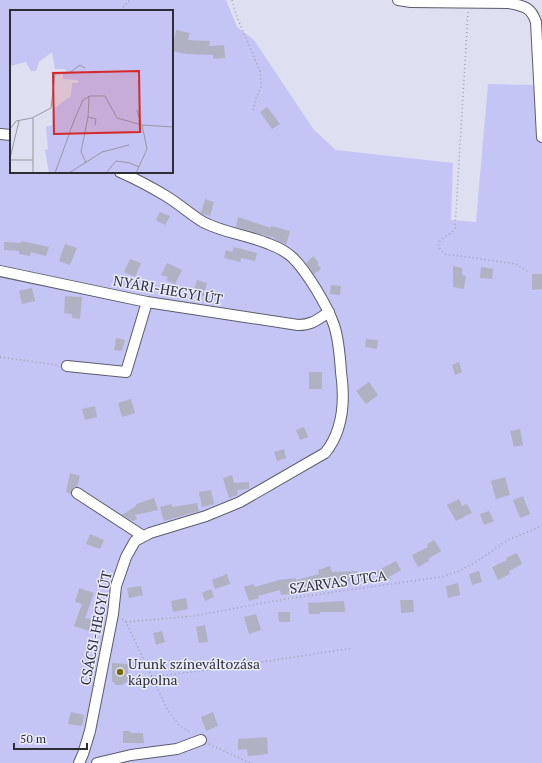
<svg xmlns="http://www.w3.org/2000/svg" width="542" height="763" viewBox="0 0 542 763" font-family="'PT Serif',serif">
<rect width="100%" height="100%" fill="#dedff0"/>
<path fill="#c4c4f5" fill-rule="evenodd" d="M0 0H226L237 27 254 40 314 130 336 150 453 163 451 220 476 222 488 84 535 85 536 136 542 132V763H0ZM11 11H172V172H11Z"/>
<path fill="#b0b1c2" d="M176 30 190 33 188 40 210 41 209 46 224 45 225 58 213 59V55L186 54 172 51Z
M267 107 280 124 272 129 260 112Z
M205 199 214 202 210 216 201 213Z
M160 212 170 216 165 225 156 220Z
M238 217 271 228V226L290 231 286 245 274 239 275 238 236 227Z
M21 241 49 247 46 256 31 252 30 256 19 254V251L4 250V242L21 243Z
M65 244 77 248 70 265 59 261Z
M234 247 257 253 255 261 241 258 240 262 224 258 226 250 232 252Z
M313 256 319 263 317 264 321 269 314 274 306 263Z
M130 259 141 263 135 277 124 272Z
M167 263 182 270 175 284 166 280 168 277 161 275Z
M453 266 462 268V275L466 276 464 289 453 287Z
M481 267 493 269 492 279 480 278Z
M532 274H542V289L532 290Z
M197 280 207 283 204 296 193 292Z
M331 285 341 286 340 295 330 294Z
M32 288 35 301 22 304 19 291Z
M65 296 82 297 80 319 72 318V314L64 313Z
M116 338 125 340 122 351 114 350Z
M366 339 378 340 377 349 365 347Z
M459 362 462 372 455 375 452 365Z
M309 372H322V389H309Z
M369 382 378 395 366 404 356 391Z
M131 399 135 413 122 417 118 403Z
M95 406 97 417 85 420 82 409Z
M304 427 308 437 300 440 296 430Z
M520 429 523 445 514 447 510 431Z
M284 449 286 458 277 461 274 452Z
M70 473 80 476 77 487 72 489 71 494 66 492Z
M232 475 234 483 249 482V489L237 490 238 495 229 498 223 478Z
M505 477 510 495 496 499 491 481Z
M211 490 214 504 202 507 199 492Z
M523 496 530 514 520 518 513 500Z
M154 498 158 510 135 515 137 519 133 521 122 515 136 506V504Z
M459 499 462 506 467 504 472 513 456 521 447 505Z
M197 503 199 511 164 521 160 507 172 504V507Z
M489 511 494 521 484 525 480 514Z
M90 534 104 540 100 549 86 544Z
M434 540 441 551 428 559 429 561 418 567 412 555 428 547 427 544Z
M517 553 522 564 509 571 510 574 498 580 492 567 507 560 506 558Z
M396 561 401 570 389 577V579L380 583 375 572Z
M330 566 332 572 357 571V573L350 576V585L339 586V579L313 587 314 588 290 594 281 595 280 590 258 596 259 598 249 601 244 587 253 584 255 587 279 580 296 578V580L319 574 318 570Z
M479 571 482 582 472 585 469 574Z
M367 572 371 580 363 584 359 575Z
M227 574 230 584 215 589 212 580Z
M458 583 460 595 448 598 446 586Z
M141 586 143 595 129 598 127 588Z
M79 588 94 593 85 618 92 620 89 631 74 626 82 604 75 602Z
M211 589 214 597 205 601 202 593Z
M186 598 188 609 173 612 171 601Z
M400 600H413L414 612 401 613Z
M344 601 345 612H320V614H309L308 603Z
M278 612H290V622H279Z
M256 614 261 630 249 634 244 617Z
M205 625 208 642 199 643 196 627Z
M162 631 165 642 156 645 153 633Z
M112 663 128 664V681L122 685H116L112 681Z
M71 712 84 715 82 726 68 724Z
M213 712 218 726 206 731 201 717Z
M123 731H130V733H143L144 743H123Z
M267 737 268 754 248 756 247 749 238 750V739Z"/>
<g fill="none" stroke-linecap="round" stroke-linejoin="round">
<defs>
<path id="street" d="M398 0 411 2 509 3C524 6 531 7 536 22L542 137
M0 134 11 135
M0 271 147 302 298 325C312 325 317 320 329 312
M67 366 126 372 147 302
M77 493 143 536
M79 763 83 754 90 731 113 614 116 586 126 557 135 541 150 533 206 516 240 502 325 453C343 431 345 400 341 372 340 357 339 340 334 325 327 305 307 272 293 258 286 251 277 247 269 244 248 235 224 233 203 222 190 214 179 204 166 196 151 187 136 179 120 172
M97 763 131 755 177 749 201 740"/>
</defs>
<use href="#street" stroke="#5c5c6b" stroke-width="12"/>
<path stroke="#9fa0ad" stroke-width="1.5" stroke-dasharray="1 3" stroke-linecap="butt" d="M232 0 237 17 260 71 261 87 256 98 253 111
M123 7 130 0
M468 12 455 228C449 239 428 239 445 254L516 264 527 271
M0 357 57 365
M122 619 126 622 168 711 179 725 191 733
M126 622 194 616 285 599 441 577 459 571 476 562 508 540 542 526
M151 677 223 668 353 648
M209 744 250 763"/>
<use href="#street" stroke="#fff" stroke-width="10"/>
</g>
<circle fill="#756d0b" stroke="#ebecfe" stroke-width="1.5" cx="120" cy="672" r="4"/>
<g text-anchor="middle" stroke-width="3" stroke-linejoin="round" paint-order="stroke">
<g font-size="14" fill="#2d2d34" stroke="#ebecfe">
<text transform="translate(168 290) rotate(10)" y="5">NYÁRI-HEGYI ÚT</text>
<text transform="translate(338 582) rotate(-8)" y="5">SZARVAS UTCA</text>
<text transform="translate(96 628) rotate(-79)" y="5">CSÁCSI-HEGYI ÚT</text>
</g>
<g font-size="14" fill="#2d2d34" stroke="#ebecfe" text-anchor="start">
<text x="128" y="669">Urunk színeváltozása<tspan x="128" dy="16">kápolna</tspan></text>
</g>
</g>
<g transform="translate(10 10)">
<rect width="163" height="163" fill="#dedff0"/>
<path d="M0 0H163V163H39L35 140 38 139 36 117 42 115 43 99 61 86 62 73H68V70L53 69V63H58L55 59H45L42 42 29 52 26 61H21L16 52 0 56Z" fill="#c4c4f5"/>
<path fill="none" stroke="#9798a5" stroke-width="1" d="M127 100 131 114M78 107 86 109 85 115M23 108V163M0 119 6 111 22 108 41 98 45 64 59 63 70 55 75 58M0 148 9 111M0 150H23M76 153 71 142 78 107 79 86M45 163 65 108 73 90 80 86H95L107 108 132 115 163 117M59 163 92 142 119 135M96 163 106 151 120 153 129 157M126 163 137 139 132 115"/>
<path fill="#d62828" fill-opacity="0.15" stroke="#d62828" stroke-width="2" d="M129 61 130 122 44 124 43 63Z"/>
<rect width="163" height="163" fill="none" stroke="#2d2d34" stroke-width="2"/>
</g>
<path d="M14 743v6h73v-6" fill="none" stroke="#2d2d34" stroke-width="2"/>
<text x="20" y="743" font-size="12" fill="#2d2d34" stroke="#ebecfe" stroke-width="3" paint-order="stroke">50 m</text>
</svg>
